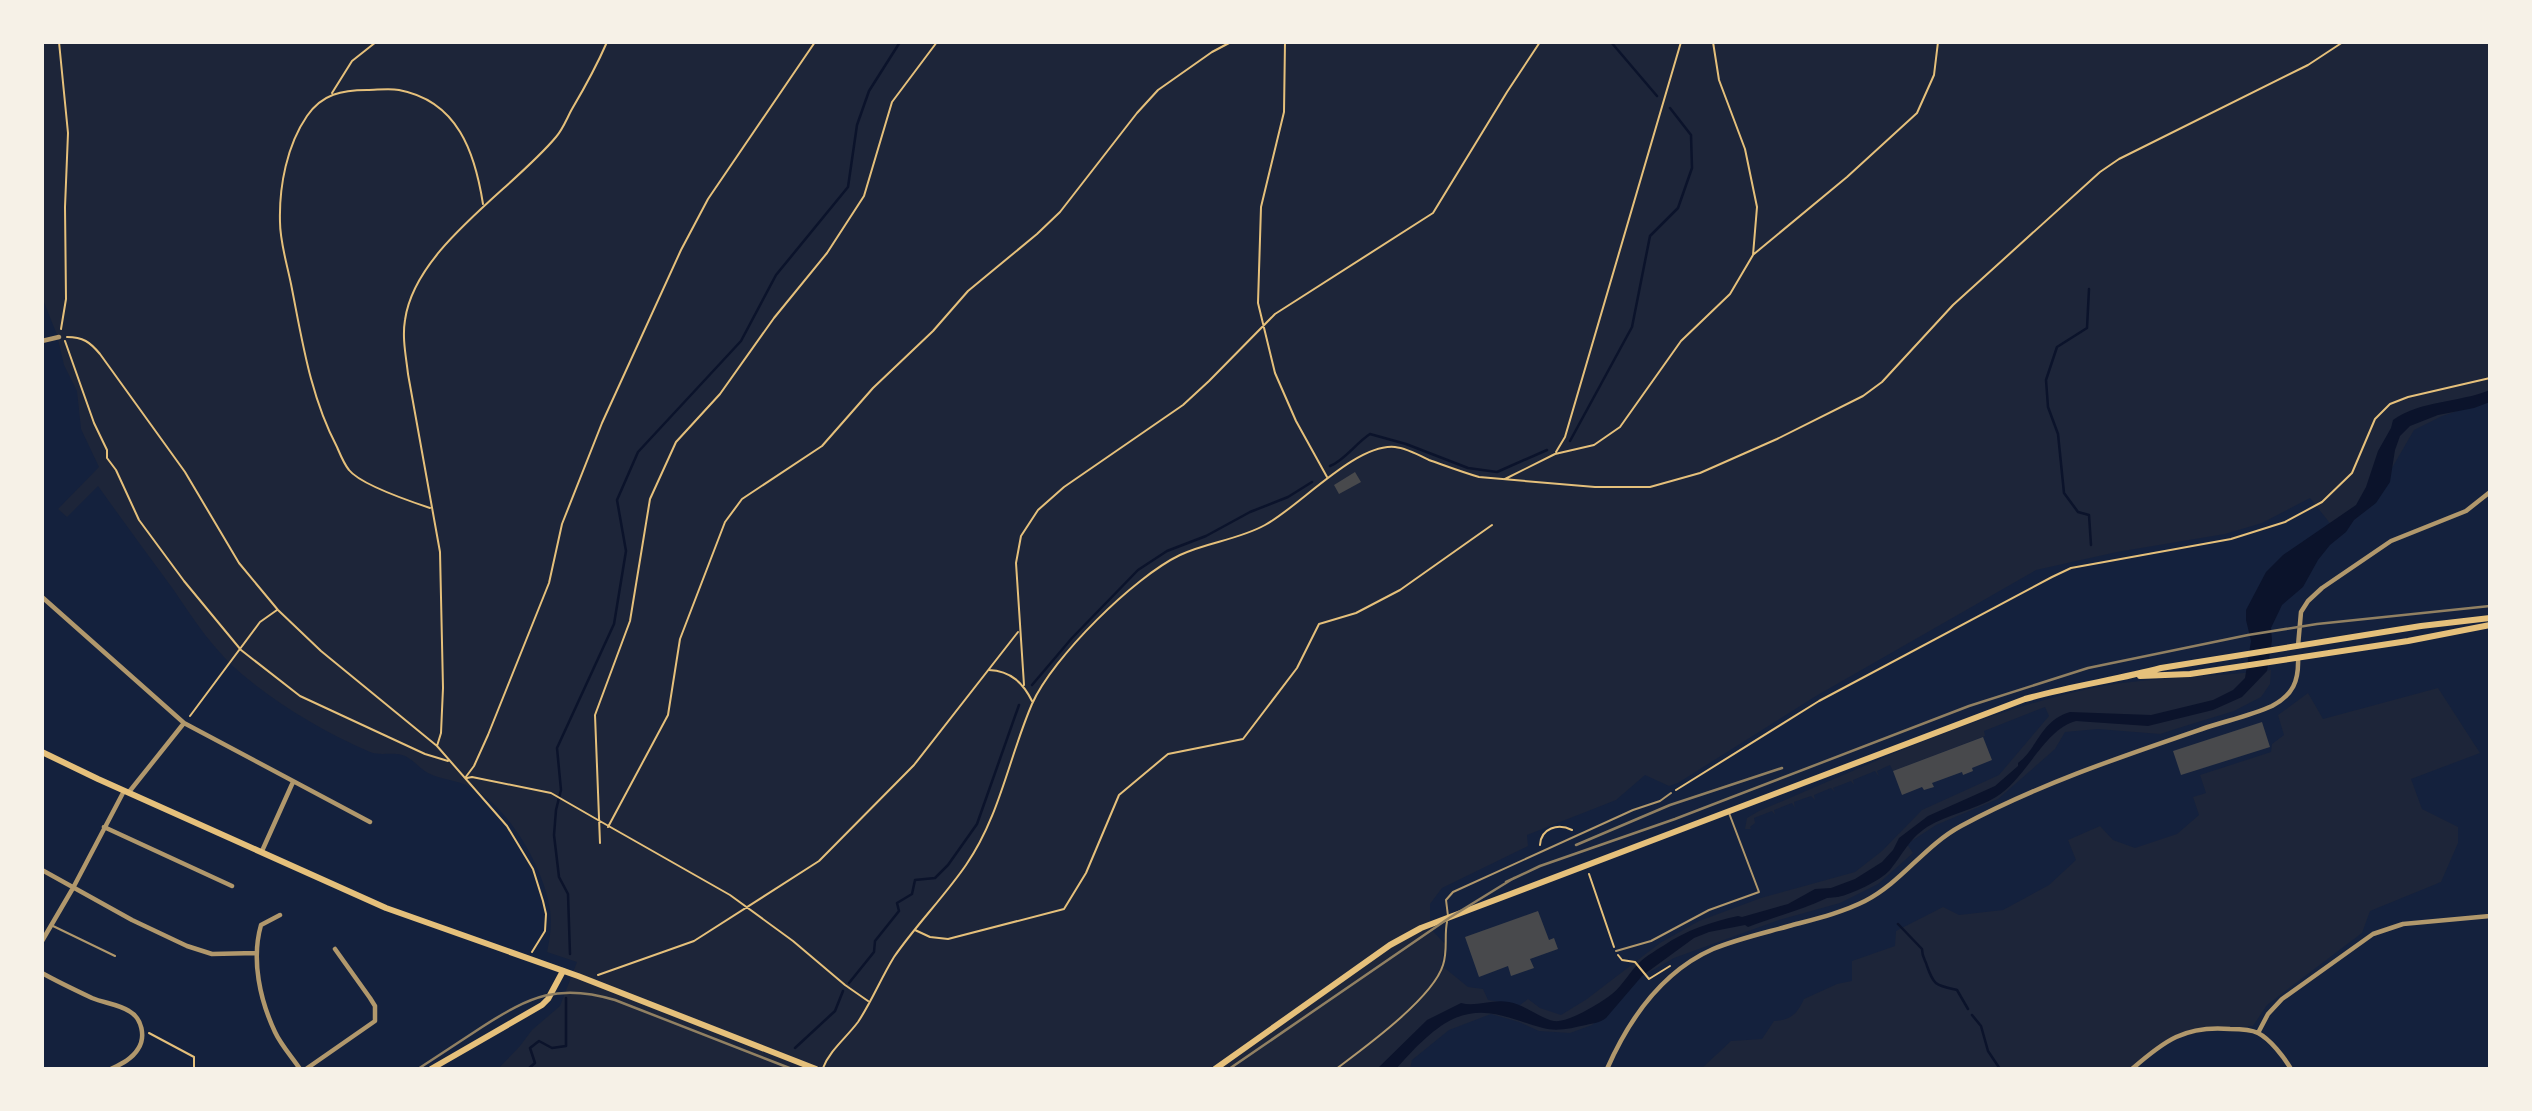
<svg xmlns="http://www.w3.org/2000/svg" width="2532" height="1111" viewBox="0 0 2532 1111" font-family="'DejaVu Sans',sans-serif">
<rect width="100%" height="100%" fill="#14213d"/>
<path fill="#1d2539" d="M42 42H2490V401L2442 416 2414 430 2378 492 2336 531 2310 498 2262 523 2225 534 2117 552 2036 570 1816 696 1678 783 1669 786 1645 775 1616 800 1527 835 1528 846 1442 888 1430 904V928L1445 944 1441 965 1468 987 1483 989 1488 1000 1520 1005 1528 999 1540 1008 1561 1015 1587 999 1660 943 1699 921 1761 898 1855 872 1882 851 1922 810 1999 775 2049 716 2045 707 1984 731 1985 736 1893 771 1890 765 1877 771 1879 777 1875 771 1853 780 1854 785 1851 781 1833 788 1835 792 1831 788 1814 795 1815 800 1811 796 1794 802 1795 808 1792 803 1774 810 1775 815 1772 811 1754 818 1755 823 1750 827 1751 829H1745L1747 818 1759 811C1866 766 1974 714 2088 689 2148 676 2212 678 2271 670L2270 684 2261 697 2234 711 2185 726 2160 734 2098 729 2065 732 2055 749 1998 799 1936 825 1907 844 1913 853 1878 884 1840 903 1779 920 1674 958 1641 977 1611 1009 1592 1025 1570 1033 1539 1031 1519 1022 1491 1014 1449 1030 1412 1060 1410 1069H498L520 1046 532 1030 560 1006 577 962 547 952C550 938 552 925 550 910 544 868 510 809 472 788 456 779 441 780 428 773 419 768 411 757 402 755 391 752 380 756 370 752 326 733 280 706 243 675 215 652 193 619 173 589 148 555 123 521 98 486L67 517 58 509 99 467 81 429 77 391 64 365 57 335 42 297Z
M2438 688 2480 753 2411 779 2422 809 2458 827V843L2441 882 2370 911 2362 933 2267 1005 2253 1026C2224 1029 2180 1032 2157 1049 2149 1055 2143 1063 2137 1069H1701L1731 1041 1762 1039 1774 1021C1791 1020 1797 1014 1804 999L1837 984 1852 981V961L1895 946 1896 931 1943 907 1959 915 2003 910 2049 885 2076 860 2068 840 2100 826 2113 840 2135 848 2177 834 2199 815 2193 797 2206 793 2200 775 2271 752 2272 744 2284 735 2278 715 2308 693 2323 719Z"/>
<path fill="#0b132b" d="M2490 390V402L2474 408 2438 415 2410 426 2400 436 2395 450 2390 482 2376 503 2354 520 2346 532 2330 545 2318 560 2303 587 2282 605 2271 628 2272 641 2267 671 2242 697 2213 710 2148 726 2076 721C2044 729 2027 778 1996 797 1975 810 1948 814 1927 827 1908 840 1904 853 1890 870 1880 881 1852 894 1838 897 1836 897 1829 898 1827 898 1802 910 1774 917 1748 927L1745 925 1709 932 1694 938 1642 976 1606 1018C1599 1023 1594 1023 1586 1025 1572 1028 1557 1032 1543 1028 1511 1020 1487 1004 1453 1019 1432 1029 1411 1052 1396 1069H1377L1427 1020 1461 1003C1476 1007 1492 999 1509 1002 1526 1005 1539 1018 1554 1021 1569 1023 1600 1003 1612 994 1623 985 1630 971 1641 961 1647 956 1656 950 1663 946 1686 930 1711 922 1738 916L1742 917 1788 904 1815 889 1831 888 1855 879 1882 862 1893 850 1899 838 1928 816 1995 786 2018 766V763C2038 748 2040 721 2070 712L2151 715 2213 700 2233 690 2245 678 2251 641 2246 620V610L2266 572 2283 555 2356 505 2366 487 2378 451 2391 428 2393 420C2421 400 2458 403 2490 390Z"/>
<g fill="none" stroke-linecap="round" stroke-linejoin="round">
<path stroke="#0b132b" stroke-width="2.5" d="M1611 42 1657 96
M2089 289 2087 328 2057 347 2046 380 2048 407 2058 434 2064 493 2078 512 2089 515 2091 545
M1570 441 1632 327 1650 236 1678 208 1692 168 1691 135 1670 108
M1330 466C1344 461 1356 443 1370 434L1406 444 1468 468 1497 472 1547 450
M1032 685 1072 638 1138 570 1167 551 1206 536 1250 512 1288 497 1312 482
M1898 924 1922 949C1922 957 1925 959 1927 966 1934 986 1936 985 1957 990L1968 1009
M570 954 568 894 559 877 554 835 556 810 561 790 557 748 614 624 626 551 617 500 638 452 741 341 776 275 848 187 857 125 869 91 900 42
M849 983 874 952 875 941 899 911 897 903 912 894 915 880 935 878 948 865 977 824 1019 705
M1972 1015 1981 1026 1988 1051 2000 1069
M795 1048 835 1011 843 991
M528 1069 535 1063 530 1048 539 1041 552 1048 566 1046V998"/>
</g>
<path fill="#48494c" d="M1355 472 1361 482 1339 494 1334 485Z
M2262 722 2270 747 2181 775 2173 751Z
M1983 737 1992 760 1972 768 1973 771 1963 775 1962 772 1932 783 1934 787 1924 790 1922 787 1902 795 1893 771Z
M1538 911 1549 940 1554 938 1558 949 1530 959 1534 968 1511 976 1508 966 1479 977 1465 937Z"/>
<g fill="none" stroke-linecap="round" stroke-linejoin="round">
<path stroke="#e5c07b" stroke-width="2" d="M59 42 68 133 65 207 66 299 61 329
M1285 42 1284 112 1261 207 1258 303 1275 373 1296 421 1327 477
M332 93 352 61 376 42
M1754 254 1847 177 1917 113 1934 75 1938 42
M67 337C83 337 90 342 100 354L185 472 239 563 278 610 321 651 437 746 507 826 533 869 543 901 546 914 545 931 532 952
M65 341 94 423 107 450V458L116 470 139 520 184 581 241 650 300 696 425 754 448 761
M1556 452 1565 437 1681 42
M1505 479 1555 454 1594 445 1620 427 1681 341 1730 294 1753 255 1757 207 1745 149 1719 80 1713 42
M430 508C412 502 360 484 349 470 344 464 340 454 337 447 310 396 302 339 291 284 287 264 280 242 280 222 279 186 287 145 307 116 322 94 342 90 367 90 377 90 389 88 399 90 458 101 475 153 483 204
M989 670C1011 671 1023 683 1032 701
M1024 685 1016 563 1021 536 1038 510 1064 487 1183 405 1209 381 1275 314 1433 213 1507 92 1540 42
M190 716 260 622 277 610
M437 746 441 733 443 688 440 552 408 374C406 356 402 338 405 320 415 248 512 190 556 137 563 129 567 118 572 109 585 87 597 65 607 42
M465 778 474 766 488 735 549 583 562 524 602 423 681 250 708 199 815 42
M467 778 472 777 551 793 598 820 730 895 793 941 845 985 868 1001
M1676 790 1819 701 2052 577 2071 568 2231 539 2285 522 2322 502 2352 473 2375 419 2390 404 2408 397 2490 378
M608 827 668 715 680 639 725 522 742 499 822 446 873 388 933 331 968 291 1037 234 1060 212 1137 113 1158 90 1212 52 1231 42
M600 843 595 715 630 621 650 499 676 442 720 394 774 318 827 253 864 196 892 102 937 42
M1540 845C1541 828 1558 823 1572 830
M1589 874 1614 947
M915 930 930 937 948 939 1064 909 1086 873 1119 795 1168 754 1243 739 1297 668 1319 624 1356 613 1400 590 1492 525
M1618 955 1622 960 1635 962 1649 979 1670 966
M598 975 694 941 819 861 914 765 1018 632
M149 1033 194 1057V1069
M823 1068C830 1050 846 1038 858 1022 872 1001 881 978 894 957 916 925 944 897 966 865 1000 816 1009 757 1032 704 1053 657 1134 577 1180 555 1207 542 1238 540 1265 525 1299 507 1356 443 1395 447 1406 448 1419 455 1429 460 1446 466 1462 472 1479 477L1595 487H1650L1700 473 1777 439 1863 396 1882 382 1953 305 2100 172 2119 159 2308 65 2343 42"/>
<path stroke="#b1986c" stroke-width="2" d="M1448 916 1446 900 1453 892 1633 810 1660 801 1671 793
M53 926 115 956
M1616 951 1651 941 1709 910 1759 892 1729 813
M1336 1069C1364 1048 1433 998 1443 965 1448 950 1444 936 1447 922"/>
<path stroke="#b1986c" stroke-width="4.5" d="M42 341 59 337
M42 597 184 723 370 822
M2298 646 2301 612 2308 601 2322 588 2391 541 2466 511 2490 492
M129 792 184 723
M104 827 232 886
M262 851 293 782
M42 870 132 920 187 946 212 954 256 953
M280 915 261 925C251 960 260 1000 275 1032 281 1045 292 1057 300 1069
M42 941 73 888 124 791
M42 973C58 982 75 990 92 998 104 1003 118 1004 129 1011 142 1018 146 1037 138 1049 132 1059 121 1064 111 1069
M2258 1033 2268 1014 2282 999 2373 934 2403 924 2490 916
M306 1069 375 1021V1006L370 998 335 949
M1607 1069C1629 1019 1661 972 1713 949 1737 939 1764 933 1789 926 1815 919 1841 913 1865 901 1902 882 1924 846 1961 826 2037 785 2120 757 2202 729 2225 721 2250 716 2272 706 2293 695 2299 681 2298 658
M2132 1069C2164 1041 2185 1025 2230 1029 2238 1029 2250 1029 2258 1033 2270 1039 2284 1057 2291 1069"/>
<path stroke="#e5c07b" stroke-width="6" d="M431 1069 542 1005 548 999 563 971"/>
<path stroke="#e5c07b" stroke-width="6" d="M2140 676 2190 674 2408 641 2490 625
M42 752 98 779 386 908 578 976 816 1069
M1215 1069 1390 945 1421 928 2025 699C2070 686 2116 680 2161 668L2421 626 2490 618"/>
<path stroke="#918062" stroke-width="2.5" d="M1576 845 1670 805 1782 768
M1506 882 1540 866 1675 819 1969 706 2088 668 2248 635 2317 624 2490 606
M418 1069C439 1055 461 1041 482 1027 530 996 559 983 615 1000L792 1069
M1229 1069 1449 918 1514 878"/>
</g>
<rect width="2532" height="1111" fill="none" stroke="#f6f1e7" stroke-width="88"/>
</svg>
